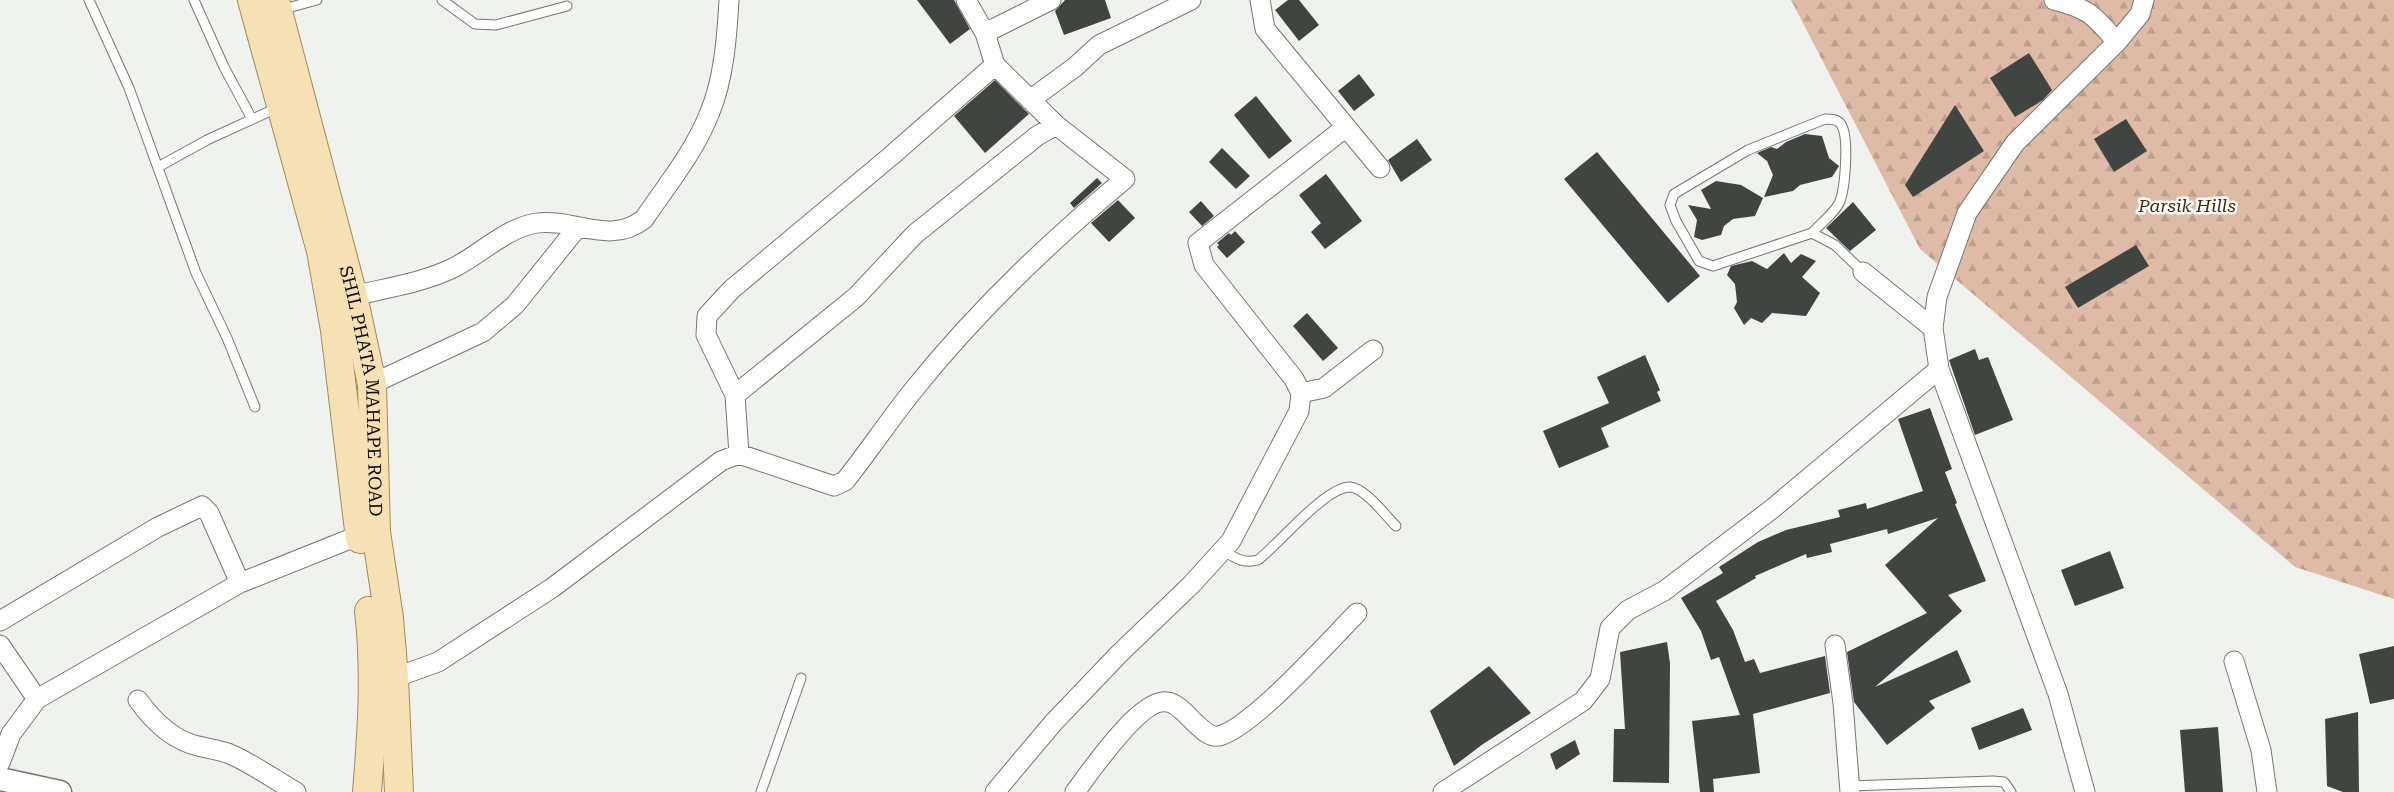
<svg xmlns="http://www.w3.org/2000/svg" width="2394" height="792" viewBox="0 0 2394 792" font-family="'Roboto Serif',serif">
<defs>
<pattern id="forest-firs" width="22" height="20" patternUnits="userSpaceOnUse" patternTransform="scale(1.25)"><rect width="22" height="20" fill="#dfbaa6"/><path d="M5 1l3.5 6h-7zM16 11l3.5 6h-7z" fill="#be9f8e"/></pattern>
</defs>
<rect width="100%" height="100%" fill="#f0f2ed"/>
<path fill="url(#forest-firs)" d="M1791 0H2394V599L2295 567 1920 249Z"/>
<path fill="#414542" d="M917 0H954L970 29 950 44Z
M1065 0H1105L1111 18 1064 35 1055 11Z
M1288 0H1299L1319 25 1299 41 1275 10Z
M2029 53 2052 90 2043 100 2015 117 1990 78Z
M1359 74 1375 95 1354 111 1338 91Z
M995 80 1029 114 985 153 954 116Z
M1256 96 1292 141 1269 159 1234 115Z
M1955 105 1984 151 1913 197 1905 185Z
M2126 119 2147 151 2114 172 2094 139Z
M1805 134 1822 136 1829 158 1839 166 1832 177 1800 185 1793 191 1764 197 1773 175 1767 161 1757 153 1771 147 1777 149 1786 142Z
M1417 139 1432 160 1401 182 1388 160Z
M1222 148 1250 176 1236 189 1209 162Z
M1597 152 1700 276 1668 303 1564 179Z
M1326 174 1362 221 1325 249 1311 232 1321 223 1299 195Z
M1097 178 1102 183 1074 208 1070 203Z
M1716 181 1741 185 1763 198 1755 216 1733 219 1724 226 1721 235 1702 240 1694 237 1697 220 1688 205 1711 209 1701 190Z
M1118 200 1135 218 1109 242 1091 223Z
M1201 201 1214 216 1202 226 1189 212Z
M1853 202 1876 230 1850 251 1826 228Z
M1235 231 1245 242 1227 258 1217 247 1219 245 1217 243 1229 233 1231 235Z
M2136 245 2149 266 2078 308 2065 287Z
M1784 253 1791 263 1801 254 1816 261 1802 277 1820 293 1806 316 1772 313 1762 323 1751 318 1744 325 1734 308 1737 302 1735 284 1727 275 1731 266 1752 261 1767 269Z
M1307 313 1338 348 1323 361 1293 326Z
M1975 349 1979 360 1988 357 2013 420 1975 435 1949 360Z
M1645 355 1660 390 1657 392 1661 401 1601 428 1609 447 1559 468 1543 431 1609 403 1597 377Z
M1930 408 1952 469 1945 472 1957 503 1955 504 1986 581 1948 595 1962 611 1875 687 1957 650 1971 682 1929 701 1935 708 1887 745 1854 702 1847 652 1927 613 1885 565 1938 518 1888 534 1887 529 1830 544 1832 552 1807 558 1806 554 1755 576 1756 578 1716 601 1733 630 1745 662 1754 659 1760 673 1825 656 1830 693 1753 714 1760 773 1713 779 1714 792H1700L1692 721 1740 715 1719 657 1711 660 1701 631 1681 598 1723 573 1719 567 1758 542 1786 530 1840 517 1838 510 1866 503 1867 509 1923 491 1898 419Z
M2110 551 2124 588 2075 606 2061 570Z
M1667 642 1670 663 1669 783 1613 782 1614 729H1625L1620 652Z
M2394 646V699L2370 704 2359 654Z
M1489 666 1531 713 1483 744 1454 766 1430 711Z
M2023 708 2032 730 1979 750 1971 728Z
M2358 712 2359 792H2343L2327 786 2325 719Z
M2218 727 2223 792H2185L2180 730Z
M1575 740 1580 754 1556 770 1550 754Z"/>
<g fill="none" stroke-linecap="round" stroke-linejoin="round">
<defs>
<path id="service" d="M89 0 129 88 196 273 227 338 255 407
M194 0 224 67 252 119
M442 0 475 24 496 25 567 6
M280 10 317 0
M158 167 207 140 279 107
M1812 233C1820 224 1836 212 1840 201 1845 187 1850 134 1840 123 1836 119 1830 119 1825 119L1748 150 1674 194 1670 205 1676 221 1699 261 1713 266 1812 233 1835 245 1863 272
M1222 550C1235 558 1243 564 1258 560 1279 544 1325 487 1350 487 1365 488 1385 515 1396 526
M1849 786 1993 781 2004 782 2011 792
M761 792 801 678"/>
<path id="minor" d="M966 0 985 33 995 65 891 156 732 289 707 316 706 335 735 395 739 454 834 486 845 481C868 452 888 422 911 393 973 315 1048 243 1125 179L1056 125 995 65
M1260 0 1265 29 1380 168
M2054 0C2090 9 2093 15 2117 42
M985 33 1051 0
M1030 100 1075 67 1099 45 1191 0
M1863 272 1933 328
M353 296C386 288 422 283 453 268 480 255 505 228 537 223 574 218 610 246 644 219 667 185 695 151 710 112 724 78 727 36 729 0
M372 384 483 332 515 305 577 228
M1301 393 1324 388 1373 350
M735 395 856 297 915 234 1037 136 1056 125
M0 621 158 527 202 506 209 513 240 583
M0 645 37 699
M1835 645 1843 703 1850 792
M2234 661 2261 750 2267 792
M394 678 438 662 552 588 721 461 739 454
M138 700C153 721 172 740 198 746 209 749 222 750 232 755 251 763 277 781 296 792
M0 763 11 734 37 699 240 583 360 535 370 533
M995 792 1053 723 1120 653 1191 585 1231 541 1299 411 1301 393 1294 379 1204 265 1198 243 1346 127
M1075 792C1090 772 1141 697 1167 702 1177 703 1187 715 1194 722 1201 728 1209 738 1219 736 1253 727 1329 641 1357 613
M1443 792 1583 701 1600 679 1610 628 1628 610 1664 591 1772 509 1939 369
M2085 792 2058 694 1939 369 1933 328 1937 297 1967 213 2015 143 2117 42 2140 14 2144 0"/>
<path id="tertiary" d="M0 779 60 792"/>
<g id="primary">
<path d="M252 0 321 251 335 330 360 539"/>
<path id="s1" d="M275 0 353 296 372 384 376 532 389 618 394 678 399 792"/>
<path d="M367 792C372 732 376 672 369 611"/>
</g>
</defs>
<use href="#service" stroke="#767772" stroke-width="11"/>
<use href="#minor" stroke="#767772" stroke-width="21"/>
<use href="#tertiary" stroke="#767772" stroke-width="25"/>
<use href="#primary" stroke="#a18a59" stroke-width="30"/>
<use href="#service" stroke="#fff" stroke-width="9"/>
<use href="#minor" stroke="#fff" stroke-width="19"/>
<use href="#tertiary" stroke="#fff" stroke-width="22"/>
<use href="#primary" stroke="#f6e1b4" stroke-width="28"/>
</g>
<g text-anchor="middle" stroke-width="5" stroke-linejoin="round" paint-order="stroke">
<g font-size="18" font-style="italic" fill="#4e2303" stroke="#fefffa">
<text x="2187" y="212">Parsik Hills</text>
</g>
<g font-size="18" fill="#0e0f0d" stroke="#fefffa">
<text dy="6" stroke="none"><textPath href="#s1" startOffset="402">SHIL PHATA MAHAPE ROAD</textPath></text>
</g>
</g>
</svg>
